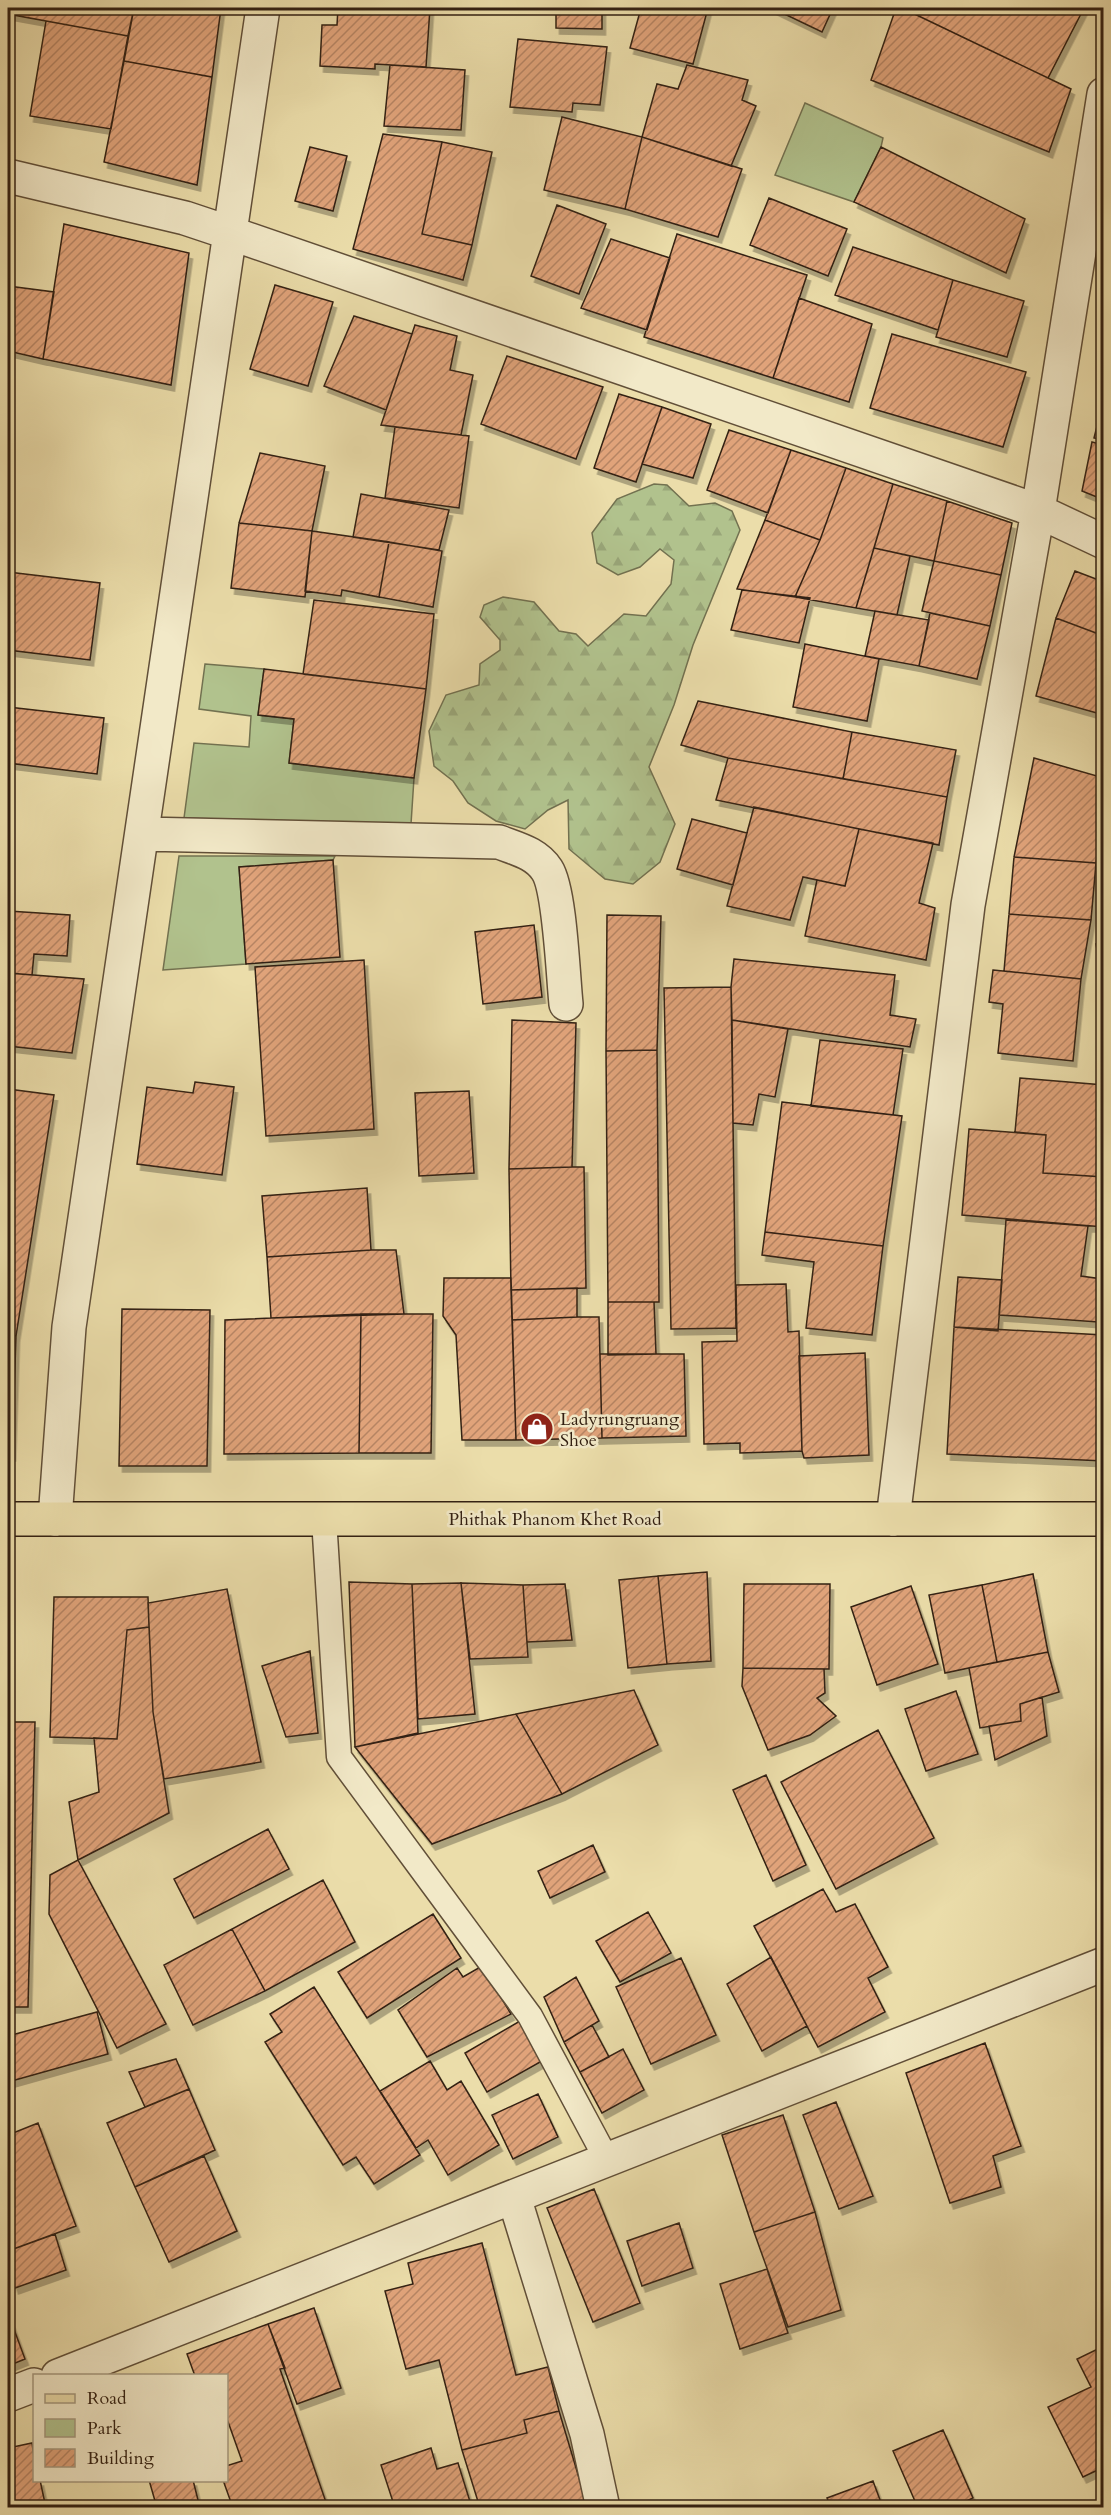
<svg xmlns="http://www.w3.org/2000/svg" width="1111" height="2515" viewBox="0 0 1111 2515" font-family="Cardo,serif">
<defs>
<pattern id="forest-firs" width="22" height="20" patternUnits="userSpaceOnUse" patternTransform="scale(1.5)"><rect width="22" height="20" fill="#b1c28d"/><path d="M5 1l3.5 6h-7zM16 11l3.5 6h-7z" fill="#99a679"/></pattern>
<pattern id="building-hatch" width="6" height="6" patternUnits="userSpaceOnUse" patternTransform="scale(1.5)"><rect width="6" height="6" fill="#e0a37a"/><path d="M-1 1l2-2M0 6l6-6M5 7l2-2" fill="none" stroke="#b68463"/></pattern>
<filter id="shadow"><feDropShadow dx="3.5" dy="6" stdDeviation="0" flood-color="#0004"/></filter>
</defs>
<rect width="100%" height="100%" fill="#ebddaa"/>
<filter id="stains"><feTurbulence type="fractalNoise" baseFrequency=".00333" numOctaves="4"/><feColorMatrix values="0 0 0 0 .2 0 0 0 0 .09 0 0 0 0 .02 0 0 0 .5 -.17"/></filter>
<radialGradient id="worn" r=".72"><stop offset=".6" stop-color="#630" stop-opacity="0"/><stop offset="1" stop-color="#630" stop-opacity=".3"/></radialGradient>
<path fill="#b1c28d" stroke="#727150" stroke-width="1.5" d="M805 103 883 138 881 147 854 202 775 175Z
M205 664 264 669 258 715 294 719 289 763 414 778 411 824 184 818 194 743 249 747 251 716 199 709Z
M179 856H335L333 860 239 867 246 964 163 970Z"/>
<path fill="url(#forest-firs)" stroke="#727150" stroke-width="1.5" d="M654 484 667 485 689 506 715 503 732 511 740 530 693 645 674 705 649 767 675 824 660 862 633 884 605 879 569 849 568 800 548 810 525 829 496 821 468 803 453 781 434 766 429 731 446 695 479 685 480 664 500 650V640L480 617 484 605 503 597 534 602 559 631 576 634 588 646 624 614 646 616 671 584 674 560 660 549 640 567 618 575 597 563 592 533 617 499Z"/>
<path fill="url(#building-hatch)" stroke="#332012" stroke-width="1.5" filter="url(#shadow)" d="M8 8H134L128 36 8 14Z
M134 8H221L212 77 124 61Z
M338 8H430L426 67 375 64V69L320 66 322 25H337Z
M556 8H602V29L556 28Z
M641 8H708L693 64 630 48Z
M772 8H833L822 32Z
M896 8H902L1071 89 1049 152 871 80Z
M902 8H1084L1048 78Z
M46 21 128 36 111 129 30 116Z
M518 39 607 47 600 105 573 103 572 112 510 107Z
M124 61 212 77 197 185 104 162Z
M390 65 465 70 461 130 384 126Z
M687 65 748 80 742 100 756 106 731 166 642 137 657 84 678 89Z
M562 117 642 137 625 209 544 190Z
M383 134 442 142 422 234 472 245 463 280 353 249Z
M642 137 742 169 718 237 625 209Z
M442 142 492 152 472 245 422 234Z
M310 147 347 156 333 211 295 201Z
M881 147 1025 219 1006 273 854 202Z
M769 198 847 229 828 276 750 245Z
M557 205 606 224 579 294 531 276Z
M64 224 189 253 171 385 43 359Z
M677 234 807 275 773 378 644 337Z
M611 239 670 258 647 330 581 308Z
M853 247 953 280 938 330 835 295Z
M953 280 1024 301 1007 357 936 337Z
M275 285 333 302 308 386 250 369Z
M8 286 54 292 43 359 8 351Z
M799 298 872 324 849 402 773 378Z
M354 316 412 334 386 410 324 386Z
M415 325 457 336 450 370 473 375 461 435 381 425Z
M892 334 1026 372 1003 447 870 408Z
M507 356 603 387 576 459 481 424Z
M619 394 662 407 636 482 594 468Z
M1104 399V440L1094 438Z
M662 407 711 424 693 478 642 464Z
M395 427 469 436 459 508 385 498Z
M729 430 791 450 768 513 707 490Z
M1092 442 1104 445V500L1082 491Z
M791 450 846 468 820 540 765 520Z
M260 453 325 466 312 531 239 523Z
M846 468 893 484 856 608 795 597 820 540Z
M893 484 947 501 934 561 874 548Z
M361 494 449 510 439 550 353 537Z
M947 501 1012 523 1001 575 934 561Z
M765 520 820 540 795 597 737 589Z
M239 523 312 531 305 597 231 588Z
M312 531 389 542 379 597 342 590 341 596 305 591Z
M389 542 442 551 433 607 379 597Z
M874 548 910 556 897 615 856 608Z
M934 561 1001 575 990 626 922 611Z
M1075 571 1104 582V636L1056 618Z
M8 572 100 583 90 660 8 650Z
M742 590 810 598 799 643 731 630Z
M314 600 434 614 426 689 303 674Z
M875 611 929 620 919 666 865 656Z
M930 613 990 626 977 679 919 666Z
M1056 618 1104 636V715L1036 696Z
M805 644 879 659 867 721 793 707Z
M264 669 426 689 414 778 289 763 294 719 258 715Z
M698 701 852 732 843 779 728 758 681 745Z
M8 707 104 718 97 774 8 763Z
M852 732 956 750 947 797 843 779Z
M728 758 947 797 939 845 716 800Z
M1034 758 1104 778V812L1096 863 1014 857Z
M754 807 859 829 845 886 803 877 790 920 727 906Z
M692 819 747 833 733 885 677 869Z
M859 829 933 843 919 903 935 908 926 960 805 936 817 880 845 886Z
M1014 857 1096 863 1091 920 1009 914Z
M333 860 340 957 246 964 239 867Z
M8 911 70 915 67 956 34 954 32 975 8 973Z
M1009 914 1091 920 1081 979 1004 971Z
M607 915 661 916 657 1050 606 1051Z
M534 925 542 997 483 1004 475 932Z
M1104 943V993L1096 944Z
M734 959 895 975 890 1015 916 1019 910 1047 732 1020 731 987Z
M364 960 374 1129 266 1136 255 967Z
M993 970 1081 979 1073 1061 998 1053 1003 1004 989 1002Z
M8 973 84 979 72 1053 8 1046Z
M731 987 736 1328 671 1329 664 988Z
M512 1020 576 1023 572 1167 509 1169Z
M732 1020 788 1029 775 1097 759 1094 753 1125 733 1123Z
M820 1040 903 1049 893 1115 811 1106Z
M657 1050 659 1302H608L606 1051Z
M1020 1078 1104 1085V1177L1043 1173 1046 1135 1015 1132Z
M195 1082 234 1087 222 1175 137 1164 147 1087 193 1093Z
M8 1089 54 1095 16 1336 8 1335Z
M469 1091 474 1173 419 1176 415 1093Z
M782 1102 902 1116 883 1246 765 1232Z
M969 1129 1046 1135 1043 1173 1104 1177V1227L962 1215Z
M572 1167H584L586 1288 511 1290 509 1169Z
M367 1188 371 1250 267 1257 262 1196Z
M1006 1220 1088 1226 1081 1276 1102 1279 1098 1322 999 1315Z
M765 1232 883 1246 872 1335 806 1328 814 1262 762 1255Z
M371 1250H396L404 1314 271 1318 267 1257Z
M958 1277 1002 1280 998 1331 954 1327Z
M444 1278H511L516 1440H462L456 1335 443 1316Z
M786 1284 788 1332 799 1331 802 1451 740 1453V1443L704 1444 702 1342 737 1341 736 1285Z
M577 1288V1317L512 1320 511 1290Z
M608 1302H654L656 1354 608 1355Z
M122 1309 210 1310 207 1466H119Z
M361 1314 359 1453 224 1454 225 1320Z
M361 1314H433L431 1453H359Z
M577 1317H599L602 1438 516 1440 512 1320Z
M954 1327 1104 1335V1461L947 1454Z
M8 1335 16 1336 12 1455H8Z
M865 1353 869 1455 804 1458 802 1451 799 1356Z
M600 1354H684L686 1436 602 1438Z
M707 1572 711 1661 667 1664 658 1576Z
M1033 1574 1048 1652 997 1662 982 1585Z
M658 1576 667 1664 628 1668 619 1580Z
M349 1582 412 1584 418 1733 355 1747Z
M461 1583 475 1714 418 1719 412 1584Z
M461 1583 523 1585 528 1657 470 1659Z
M565 1584 572 1640 527 1642 523 1585Z
M744 1584H830L829 1669 743 1668Z
M982 1585 997 1662 945 1673 929 1595Z
M911 1586 938 1664 877 1685 851 1607Z
M227 1589 261 1762 164 1779 153 1712 148 1603Z
M54 1597H148L149 1627 127 1630 117 1739 50 1737Z
M8 1606H9L8 1808Z
M149 1627 153 1712 169 1813 78 1860 69 1802 99 1792 94 1738 117 1739 127 1630Z
M310 1651 318 1733 286 1737 262 1666Z
M1048 1652 1059 1692 1020 1704 1021 1721 980 1728 969 1668Z
M743 1668 824 1669 825 1693 817 1698 836 1716 810 1735 768 1750 742 1686Z
M634 1690 658 1745 562 1794 516 1714Z
M956 1691 978 1754 926 1771 905 1709Z
M1042 1697 1047 1736 995 1760 989 1726 1021 1721 1020 1704Z
M516 1714 562 1794 432 1844 355 1747Z
M8 1722H35L28 2007H8Z
M878 1730 934 1838 836 1889 781 1782Z
M766 1775 806 1865 773 1881 733 1790Z
M268 1829 289 1869 194 1918 174 1879Z
M593 1845 605 1872 550 1898 538 1871Z
M78 1860 166 2024 117 2048 49 1914 50 1875Z
M323 1880 355 1942 265 1991 232 1929Z
M823 1889 836 1912 855 1904 888 1967 868 1978 885 2012 818 2047 754 1926Z
M648 1912 671 1953 620 1982 596 1941Z
M433 1914 461 1958 367 2018 338 1972Z
M232 1929 265 1991 193 2025 164 1965Z
M771 1957 807 2026 762 2051 727 1984Z
M681 1958 716 2035 651 2064 616 1987Z
M482 1966 511 2014 427 2057 398 2010 457 1968 463 1977Z
M576 1977 599 2021 564 2042 544 1997Z
M314 1987 420 2155 374 2184 356 2157 343 2165 265 2042 282 2032 270 2014Z
M97 2012 108 2054 8 2082V2036Z
M520 2021 542 2061 487 2092 465 2053Z
M592 2025 609 2057 580 2072 564 2042Z
M985 2043 1021 2146 993 2156 1001 2187 950 2203 906 2073Z
M623 2049 644 2090 602 2113 580 2072Z
M176 2059 189 2089 145 2107 129 2072Z
M430 2061 447 2090 461 2081 499 2145 448 2175 428 2140 416 2148 380 2091Z
M189 2089 215 2150 135 2187 107 2123Z
M538 2094 558 2137 513 2159 492 2115Z
M836 2102 873 2196 839 2209 803 2115Z
M783 2115 815 2212 754 2232 722 2135Z
M38 2123 76 2226 8 2251V2135Z
M204 2156 237 2231 169 2262 135 2187Z
M594 2189 640 2303 593 2322 547 2208Z
M815 2212 841 2310 788 2327 754 2232Z
M679 2223 693 2268 642 2286 627 2241Z
M55 2234 66 2270 15 2288 8 2267V2251Z
M482 2243 516 2375 548 2367 559 2411 524 2420 527 2433 462 2450 439 2360 406 2369 385 2291 413 2284 408 2263Z
M767 2269 788 2333 740 2349 720 2284Z
M314 2308 341 2388 297 2404 268 2324Z
M8 2313 25 2359 8 2366Z
M268 2324 285 2368 280 2369 328 2508H233L223 2480H226V2466L242 2461 226 2416V2376H195L187 2354Z
M1104 2346V2467L1083 2477 1048 2407 1091 2387 1077 2359Z
M559 2411 588 2508H480L462 2450 527 2433 524 2420Z
M943 2430 973 2498 952 2508H918L893 2451Z
M32 2443 34 2457V2480H40L46 2508H8V2448Z
M431 2448 437 2469 458 2463 472 2508H395L381 2465Z
M149 2480H193L200 2508H157Z
M873 2481 883 2508H831L827 2498Z"/>
<g fill="none" stroke-linecap="round" stroke-linejoin="round">
<defs>
<path id="service" d="M324 1519 339 1757 530 2016 607 2160"/>
<path id="minor" d="M8 176 185 218 230 233 1038 511 1104 542
M143 834 499 842C517 849 536 853 547 870 560 890 563 976 566 1004
M55 1519 69 1327 263 8
M893 1519 968 905 1038 511 1104 94
M514 2197 587 2434 603 2508
M58 2376 1104 1964
M8 2395 34 2385"/>
<path id="primary" d="M8 1519H1104"/>
</defs>
<use href="#service" stroke="#614f38" stroke-width="27"/>
<use href="#minor" stroke="#614f38" stroke-width="36"/>
<use href="#primary" stroke="#332012" stroke-width="36"/>
<use href="#service" stroke="#f2e9c8" stroke-width="24"/>
<use href="#minor" stroke="#f2e9c8" stroke-width="33"/>
<use href="#primary" stroke="#ebddaa" stroke-width="33"/>
</g>
<defs>
<symbol id="shop-disc" viewBox="-11 -11 22 22"><circle r="9.5" fill="#8f2418" stroke="#f2e9c8"/><path d="M-5-2.5h2.3a2.7 3.5 0 0 1 5.4 0H5L5.5 6h-11ZM-1.5-2.5h3a1.5 2.3 0 0 0-3 0Z" fill="#fff"/></symbol>
</defs>
<g fill-rule="evenodd">
<use href="#shop-disc" x="518" y="1410" width="38" height="38"/>
</g>
<g text-anchor="middle" stroke-width="5" stroke-linejoin="round" paint-order="stroke">
<g font-size="18" fill="#332012" stroke="#f2e9c8" text-anchor="start">
<text x="560" y="1425">Ladyrungruang<tspan x="560" dy="21">Shoe</tspan></text>
</g>
<g font-size="18" fill="#332012" stroke="#f2e9c8">
<text x="555" y="1525">Phithak Phanom Khet Road</text>
</g>
</g>
<rect width="1111" height="2515" fill="none" stroke="#ebddaa" stroke-width="30"/>
<rect x="9" y="9" width="1093" height="2497" fill="none" stroke="#332012" stroke-width="3"/>
<rect x="15" y="15" width="1081" height="2485" fill="none" stroke="#332012" stroke-width="1.5"/>
<rect x="33" y="2374" width="195" height="108" fill="#f2e9c8" stroke="#a6997f" stroke-width="1.5"/>
<rect x="45" y="2394" width="30" height="9" fill="#ebddaa" stroke="#a6997f" stroke-width="1.5"/>
<text x="87" y="2404" font-size="18" fill="#332012">Road</text>
<rect x="45" y="2419" width="30" height="18" fill="#b1c28d" stroke="#a6997f" stroke-width="1.5"/>
<text x="87" y="2434" font-size="18" fill="#332012">Park</text>
<rect x="45" y="2449" width="30" height="18" fill="url(#building-hatch)" stroke="#a6997f" stroke-width="1.5"/>
<text x="87" y="2464" font-size="18" fill="#332012">Building</text>
<rect width="100%" height="100%" filter="url(#stains)"/>
<rect width="100%" height="100%" fill="url(#worn)"/>
</svg>
